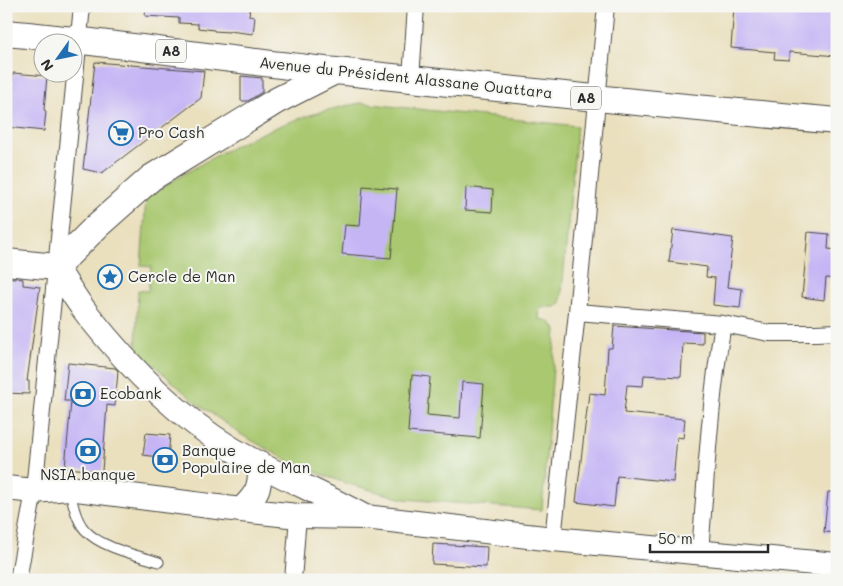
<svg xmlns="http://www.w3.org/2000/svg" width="843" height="586" viewBox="0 0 843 586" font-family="Mali,sans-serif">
<rect width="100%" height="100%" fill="#f6f6f2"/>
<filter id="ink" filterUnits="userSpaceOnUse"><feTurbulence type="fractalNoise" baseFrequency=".02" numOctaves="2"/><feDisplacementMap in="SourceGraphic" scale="10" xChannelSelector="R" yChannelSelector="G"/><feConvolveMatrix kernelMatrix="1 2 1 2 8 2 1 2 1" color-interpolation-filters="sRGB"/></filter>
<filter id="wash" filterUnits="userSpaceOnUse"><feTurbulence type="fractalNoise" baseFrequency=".0096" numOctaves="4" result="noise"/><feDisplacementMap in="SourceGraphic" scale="20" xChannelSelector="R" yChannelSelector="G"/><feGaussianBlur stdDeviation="1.12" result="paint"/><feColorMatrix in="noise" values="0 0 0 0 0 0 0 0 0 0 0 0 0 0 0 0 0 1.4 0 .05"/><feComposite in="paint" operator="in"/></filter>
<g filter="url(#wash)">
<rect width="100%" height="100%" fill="#eae0be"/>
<path fill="#a9c870" stroke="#6a7a4e" d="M361 103 577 126 561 303 556 307H540L539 319C548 320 552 322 556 330L542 510 404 499 345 483 294 464 242 435 195 402 136 349 138 290 148 291 151 267 141 266 146 198C212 155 282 116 361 103Z"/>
<g id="blocks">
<path fill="#c5b5f5" d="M146 6H250L249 16 255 17 253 34 229 31V32L214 31V30L198 28V24L179 23V18L145 16Z
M734 6H837V56L789 52V60L774 59 775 52 731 48Z
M95 62 204 71 201 98 102 173 83 169Z
M13 73 47 76 44 110 46 111 44 131 6 127V106L9 107Z
M241 76 262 78V92L248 101H241Z
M363 186 397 189 391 258 342 254 345 225 360 226Z
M466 187 493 190 492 212 465 210Z
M673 230 733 238 727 287 742 289 740 308 713 305 715 278 706 277 707 267 669 262Z
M808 232 829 234 828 249 837 250V279L826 278 824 300 802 297Z
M6 277 23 279V285L40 287 27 381H29V394L6 393V317L10 282H6Z
M614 326 703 332V344L683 343 681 377 644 375 643 386 627 385 624 413 685 419 683 438 677 437 673 482 617 476 614 507 576 502 589 393 605 395 608 348H612Z
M68 363 115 368 118 371 115 406 107 405 102 471 65 468 71 401H64Z
M412 375 430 377 427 415 460 418 462 382 484 384 480 438 408 432Z
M146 433 170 435 168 458 143 455Z
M828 492H837V533L824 532Z
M433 544 487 547 486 567 432 564Z"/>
</g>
</g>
<g filter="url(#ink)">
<use href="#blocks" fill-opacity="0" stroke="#484641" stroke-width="1"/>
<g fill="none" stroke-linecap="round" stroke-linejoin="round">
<defs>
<path id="lane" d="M70 491C73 504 76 520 85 530 101 548 137 555 159 562"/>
<path id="street" d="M411 78 416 6
M577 312 723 324 769 333H816L837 332
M553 539 577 312 606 6
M700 553C706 476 710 399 723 324
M18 580 34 491 82 6
M293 580 298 516"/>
<path id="secondary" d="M56 267C66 283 76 300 88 315 128 366 176 415 232 449 274 474 319 492 361 515
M6 488 34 491 69 488 241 510 298 516 365 517 553 539 837 565
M241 510C257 494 261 488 260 464"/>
<path id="primary" d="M6 33C116 43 226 60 336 71 503 89 670 106 837 121
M6 262 56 267 98 225 151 178 276 101 335 71"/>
</defs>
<use href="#lane" stroke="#484641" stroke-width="11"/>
<use href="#street" stroke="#484641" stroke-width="18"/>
<use href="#secondary" stroke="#484641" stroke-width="26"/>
<use href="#primary" stroke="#484641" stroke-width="28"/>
<use href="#lane" stroke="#fff" stroke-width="9"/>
<use href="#street" stroke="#fff" stroke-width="16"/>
<use href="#secondary" stroke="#fff" stroke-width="24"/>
<use href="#primary" stroke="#fff" stroke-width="26"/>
</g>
</g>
<defs>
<symbol id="supermarket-ring" viewBox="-11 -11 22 22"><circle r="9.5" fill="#f6f6f2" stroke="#1f6fb2" stroke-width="1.5"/><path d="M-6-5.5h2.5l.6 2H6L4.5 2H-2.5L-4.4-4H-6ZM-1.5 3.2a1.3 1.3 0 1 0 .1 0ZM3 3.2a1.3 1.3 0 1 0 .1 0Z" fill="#1f6fb2"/></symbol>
<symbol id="sight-ring" viewBox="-11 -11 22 22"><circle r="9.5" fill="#f6f6f2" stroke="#1f6fb2" stroke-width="1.5"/><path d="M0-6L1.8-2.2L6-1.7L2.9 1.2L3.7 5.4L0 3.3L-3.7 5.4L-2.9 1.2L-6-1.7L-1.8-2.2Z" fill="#1f6fb2"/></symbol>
<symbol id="bank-ring" viewBox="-11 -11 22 22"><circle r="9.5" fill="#f6f6f2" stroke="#1f6fb2" stroke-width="1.5"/><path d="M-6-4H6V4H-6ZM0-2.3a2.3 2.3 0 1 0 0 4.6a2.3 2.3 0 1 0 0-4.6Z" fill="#1f6fb2"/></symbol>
</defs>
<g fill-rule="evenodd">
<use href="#supermarket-ring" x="107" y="119" width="28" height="28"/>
<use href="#sight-ring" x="96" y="263" width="28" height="28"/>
<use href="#bank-ring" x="69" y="380" width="28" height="28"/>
<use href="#bank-ring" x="74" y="437" width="28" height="28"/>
<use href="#bank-ring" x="151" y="446" width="28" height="28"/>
</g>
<g text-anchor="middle" stroke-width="4" stroke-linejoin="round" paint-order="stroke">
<g fill="#f6f6f2" stroke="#686867" stroke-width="1">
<rect x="156" y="39.5" width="30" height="23" rx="4"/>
<rect x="571" y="86.5" width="30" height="23" rx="4"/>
</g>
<g font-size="14" font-weight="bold" fill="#2b2b2b">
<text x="171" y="56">A8</text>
<text x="586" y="103">A8</text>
</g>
<g font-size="15" fill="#2b2b2b" stroke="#f6f6f2">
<text transform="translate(406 78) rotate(6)" y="5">Avenue du Président Alassane Ouattara</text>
</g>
<g font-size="15" fill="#2b2b2b" stroke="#f6f6f2" text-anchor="start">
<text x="138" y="138">Pro Cash</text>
<text x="128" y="282">Cercle de Man</text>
<text x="100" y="399">Ecobank</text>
<text x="182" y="456">Banque<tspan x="182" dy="17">Populaire de Man</tspan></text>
<text x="88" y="480" text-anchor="middle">NSIA banque</text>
</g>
</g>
<rect width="843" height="586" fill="none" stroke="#f6f6f2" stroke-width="25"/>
<g transform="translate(58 58) rotate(237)"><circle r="24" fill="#f6f6f2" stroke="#a5a5a2"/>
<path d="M0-4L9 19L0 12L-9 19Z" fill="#1f6fb2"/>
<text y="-8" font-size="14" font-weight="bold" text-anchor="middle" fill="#2b2b2b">N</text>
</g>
<path d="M650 544v8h118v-8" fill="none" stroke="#2b2b2b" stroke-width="2.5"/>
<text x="658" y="544" font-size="15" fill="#2b2b2b" stroke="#f6f6f2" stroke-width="4" paint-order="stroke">50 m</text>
</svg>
